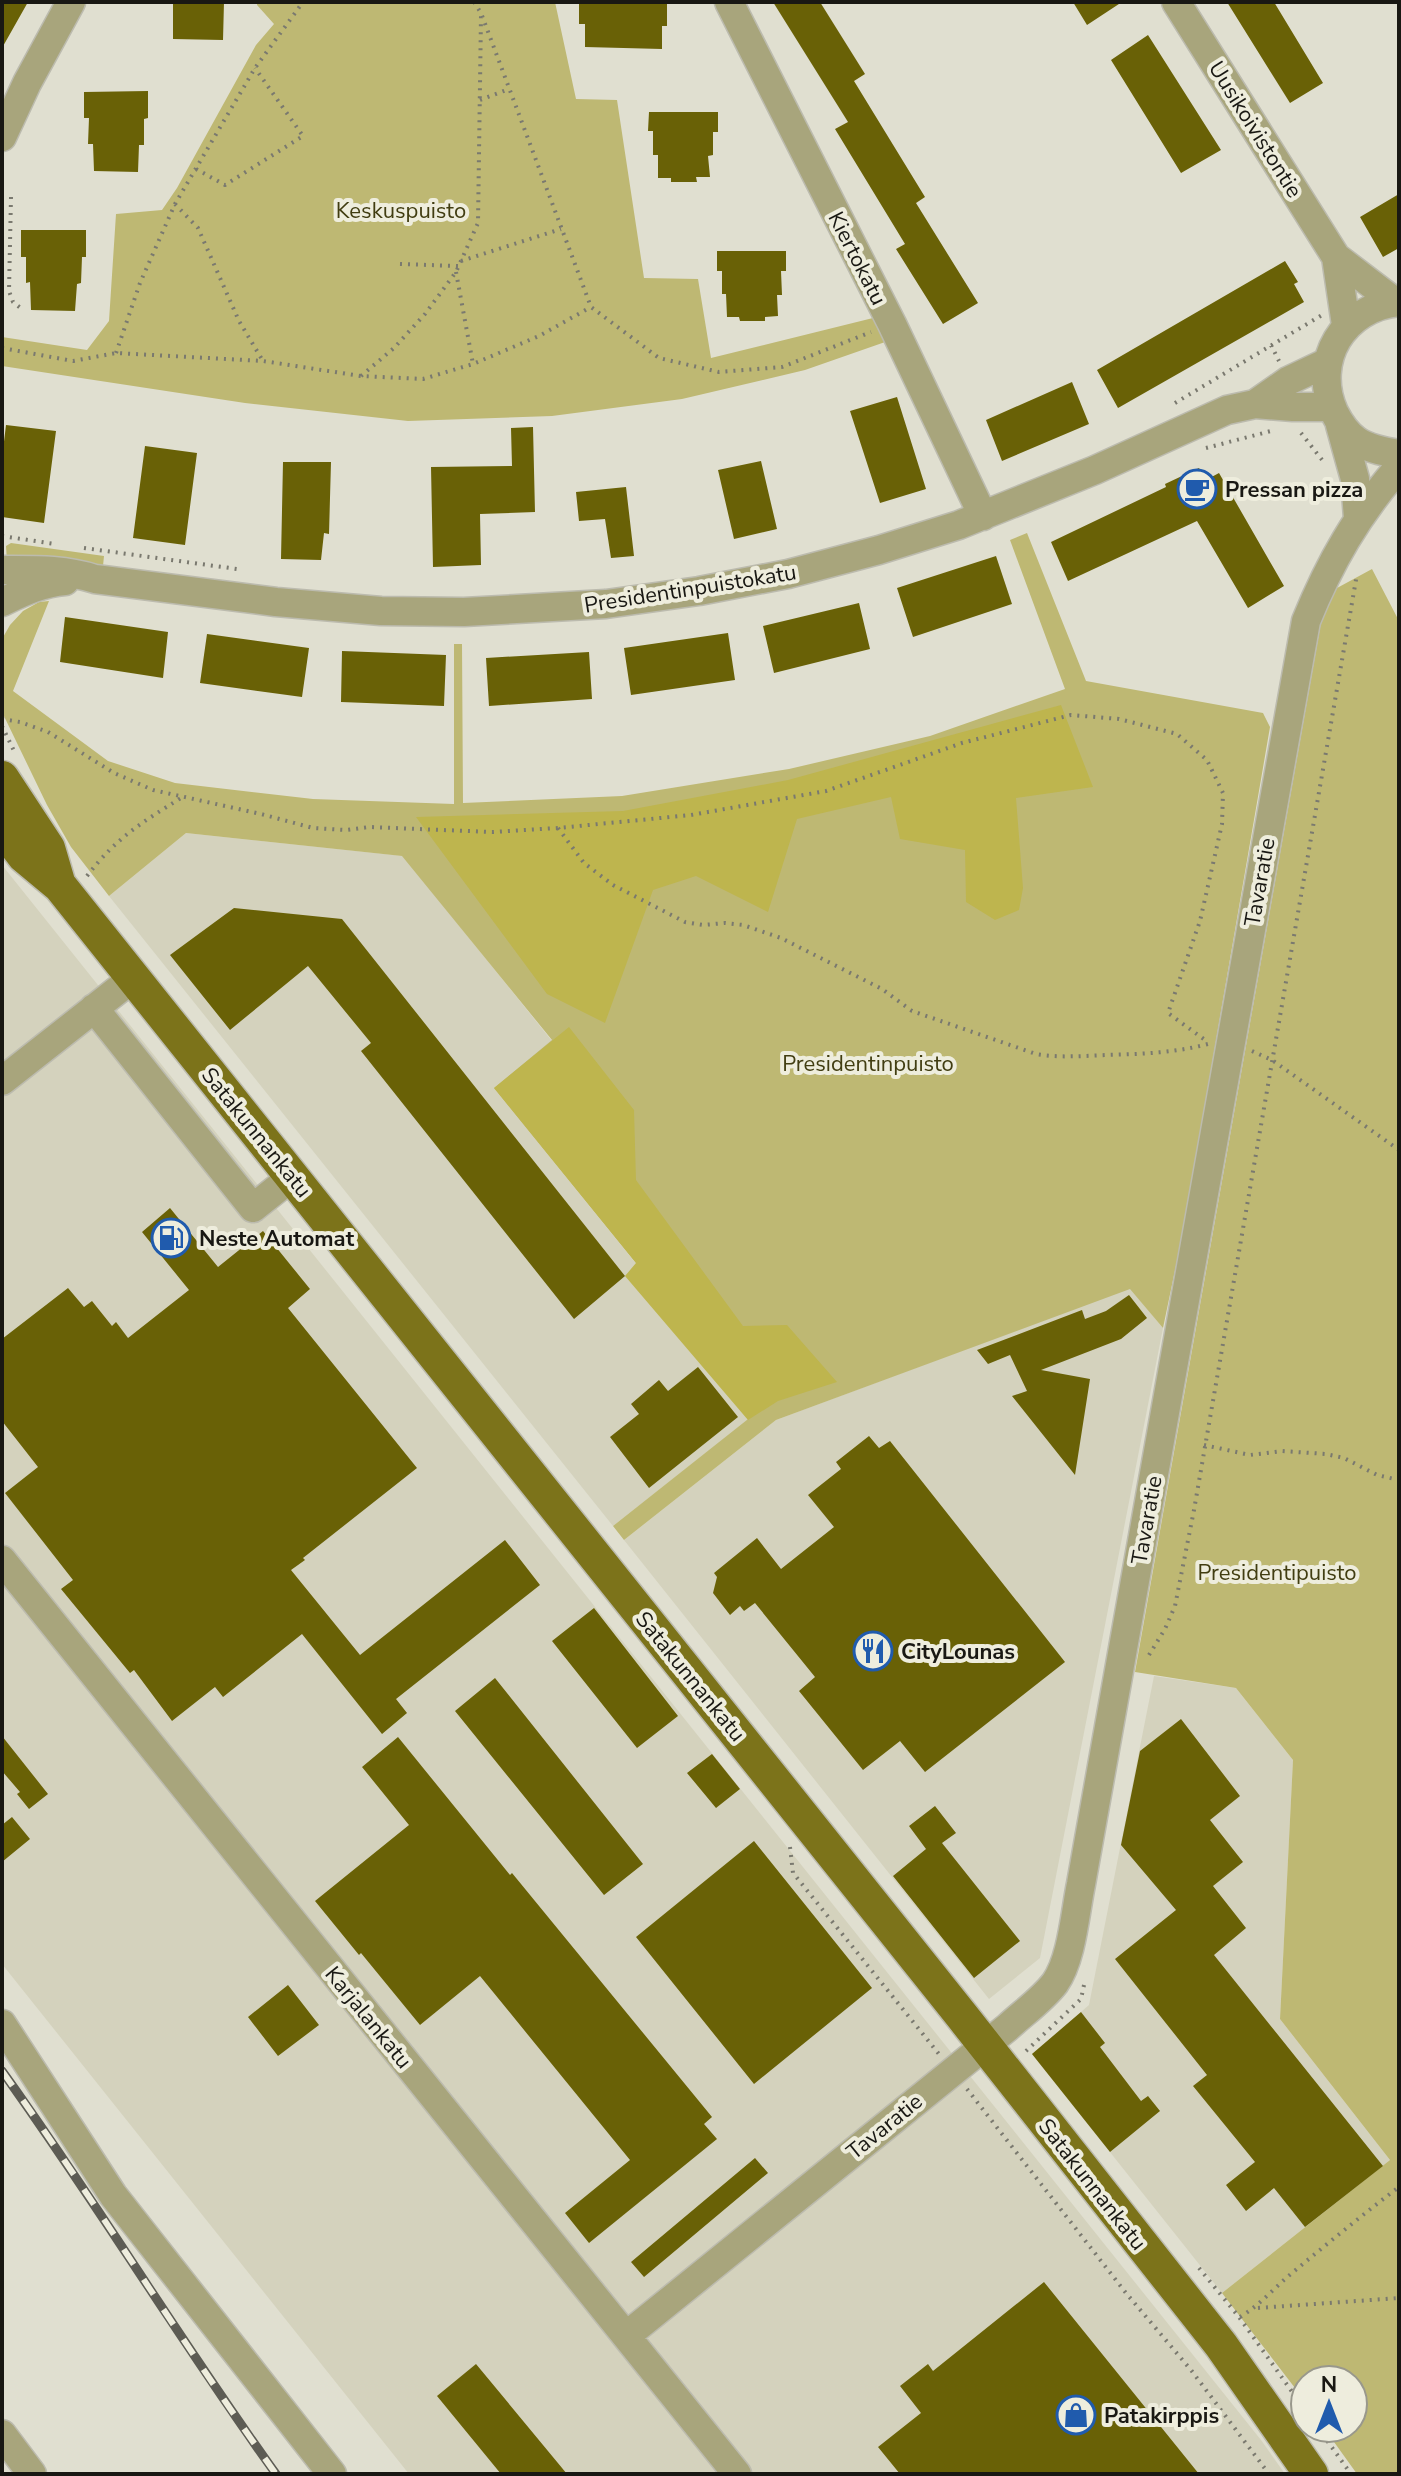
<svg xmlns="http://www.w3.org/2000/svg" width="1401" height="2476" viewBox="0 0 1401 2476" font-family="'Nunito Sans',sans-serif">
<rect width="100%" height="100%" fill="#e0dfd0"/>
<path fill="#d4d2bd" d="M186 833 403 856 552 1041 494 1088 757 1413 613 1526 109 896Z
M2 865 1261 2440 1285 2474H409L2 1964Z
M1130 1288 1163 1328 1040 1958 989 1999 624 1540 776 1420Z
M1154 1676 1236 1688 1293 1760 1280 2019 1390 2160 1222 2293 1032 2054 1089 2005Z"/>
<path fill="#beb873" d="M257 2H555L576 99 617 100 644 278 698 279 711 358 873 318 888 341 805 370 682 399 552 416 408 421 245 403 2 366V337L87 350 109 321 116 214 162 210 177 188 256 45 274 24 257 5Z
M1027 533 1086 681 1263 713 1270 727 1183 1232 1163 1328 1130 1289 776 1420 624 1540 613 1526 757 1412 494 1088 552 1040 402 856 186 833 109 896 71 847 47 805 2 712V639L10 625 23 611 39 602 49 601 13 691 108 761 175 783 313 799 454 804V644H462L463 803 622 796 789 769 930 736 1065 689 1010 540Z
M11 543 104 556 103 566 61 560 7 562 6 546Z
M1372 569 1399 621V2474H1357L1324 2428H1353V2380H1305V2401L1222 2293 1390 2160 1280 2019 1293 1760 1236 1688 1135 1672 1326 594Z"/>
<path fill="#beb54e" d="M1061 705 1093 787 1016 798 1023 888 1019 910 995 920 966 902 965 850 900 839 891 797 797 819 768 912 696 876 653 890 605 1023 547 994 416 817 623 811 788 780Z
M569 1027 634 1110 636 1180 743 1326 787 1325 837 1382 778 1401 748 1420 625 1276 636 1263 494 1088Z"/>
<path fill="#696106" d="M2 2H28L2 48Z
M173 2H224L223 40 173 39Z
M579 2H667V26H662V49L585 47V24H579Z
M773 2H820L865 74 854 81 925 197 916 203 978 303 943 324 896 249 905 244 835 129 848 122Z
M1073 2H1122L1087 25Z
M1227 2H1274L1323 83 1290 103Z
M1148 35 1221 150 1181 173 1111 60Z
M148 91V118L144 119V145H139L138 172 94 171 93 144H88L89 118H84V92Z
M649 112H718V132H713V155L708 156 710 177H696L697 182H671V178H658V155H653V131H648Z
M1399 194V248L1383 257 1360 217Z
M21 230H86V257H82L81 283 77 284 75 311 31 310 30 282 26 283V257H21Z
M717 251H786V271H781L782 295H777L778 316 765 317V321H740L739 317H727L726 294H722V271H717Z
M1285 261 1298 282 1294 284 1304 302 1118 408 1097 370Z
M1072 382 1089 424 1002 461 986 420Z
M897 397 926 489 880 503 850 411Z
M6 425 56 431 44 523 2 517V458Z
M533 427 535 512 480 514 481 565 433 567 431 467 512 466 511 428Z
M145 446 197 453 185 545 133 538Z
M761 461 777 529 734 539 718 470Z
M283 462H331L329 534 324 533 321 560 281 559Z
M1199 468 1206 480 1219 473 1284 586 1248 608 1197 521 1068 581 1051 542 1166 487 1165 484Z
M626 487 634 556 611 558 605 519 579 521 576 492Z
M996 556 1012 604 913 637 897 588Z
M859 603 870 649 774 673 763 626Z
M65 617 168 632 163 678 60 662Z
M728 633 735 680 631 695 624 648Z
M207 634 309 648 302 697 200 683Z
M342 651 446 655 444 706 341 702Z
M589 652 592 699 489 706 486 658Z
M234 908 342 919 625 1276 574 1319 361 1051 371 1043 308 966 230 1030 170 955Z
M170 1208 218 1267 263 1231 310 1289 288 1308 417 1468 303 1558 305 1560 291 1570 360 1655 505 1540 540 1585 396 1699 407 1713 382 1734 302 1634 223 1697 215 1687 172 1721 134 1670 130 1673 61 1589 73 1580 5 1493 38 1467 2 1421V1339L68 1288 84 1307 92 1301 112 1326 116 1322 128 1338 189 1290 142 1232Z
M1129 1295 1147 1318 1121 1339 1041 1370 1090 1379 1075 1475 1012 1396 1027 1391 1010 1355 988 1364 977 1350 1082 1310 1085 1319 1106 1311Z
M698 1367 738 1417 649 1488 610 1437 639 1414 631 1404 659 1380 668 1391Z
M869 1436 879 1448 890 1441 1065 1662 925 1772 900 1741 863 1770 799 1691 815 1677 755 1603 744 1611 740 1606 730 1615 713 1593 717 1577 714 1573 757 1538 781 1569 834 1527 808 1495 841 1469 836 1462Z
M594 1608 678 1716 637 1748 552 1641Z
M495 1678 643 1864 604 1895 455 1711Z
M1181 1719 1240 1796 1210 1820 1243 1862 1213 1886 1246 1928 1214 1955 1383 2166 1305 2227 1274 2188 1246 2211 1226 2185 1255 2162 1193 2086 1207 2075 1115 1959 1176 1910 1121 1845 1140 1751Z
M2 1736 48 1794 29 1809 17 1794 20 1792 2 1771Z
M398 1737 510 1875 512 1873 712 2117 704 2124 717 2139 589 2243 565 2213 630 2160 480 1976 420 2025 361 1953 359 1955 315 1901 409 1825 362 1767Z
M712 1754 740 1789 716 1808 687 1773Z
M935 1806 956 1833 942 1843 1020 1941 974 1978 893 1876 926 1849 909 1826Z
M12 1817 30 1839 2 1862V1825Z
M754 1841 872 1988 754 2084 636 1937Z
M288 1985 319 2025 278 2056 248 2017Z
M1081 2012 1105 2043 1100 2047 1141 2101 1148 2096 1160 2111 1110 2152 1032 2054Z
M755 2158 768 2173 644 2277 631 2262Z
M1044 2282 1199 2474H900L878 2447 921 2413 900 2386 928 2364 933 2371Z
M476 2364 567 2474H501L437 2396Z"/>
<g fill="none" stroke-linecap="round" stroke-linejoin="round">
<defs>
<path id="minor" d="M729 2 892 324 983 516
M1176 2 1336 257 1395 302
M2 137 27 83 71 2
M1336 257 1346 325
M1399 302C1344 307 1311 360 1334 412 1339 422 1347 434 1357 441 1369 449 1385 452 1399 454
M1255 404 1288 381 1328 362
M1340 425 1355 479 1358 518
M2 570C35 570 64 569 95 579L276 602 381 611 464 612 606 604 699 591 788 574 879 550 959 525 1095 470 1227 410 1255 404 1293 407H1332
M2 602C23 592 41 583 65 581
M94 1008 253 1208 293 1176
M2 1081 133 978
M2 1560 737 2474
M2 2024 113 2195 332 2474
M626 2336 1008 2027C1023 2013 1042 2000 1055 1983 1072 1959 1075 1913 1081 1884L1306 621C1330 562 1357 515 1399 467
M2 2434 32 2474"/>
<path id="major" d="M2 778 48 848 58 882
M2 827 24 856 60 886 962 2016 1221 2345 1311 2474"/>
</defs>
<use href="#minor" stroke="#bcbbae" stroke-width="31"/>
<use href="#major" stroke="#bcbbae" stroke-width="37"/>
<path stroke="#7a796f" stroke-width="4" stroke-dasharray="2 6" stroke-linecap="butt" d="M474 2 481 13 591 307 659 358 719 372 782 367 871 332
M480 100 509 89
M196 169 225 185 303 136 255 68
M11 197 9 291 13 302 23 310
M175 204 198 228 239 321 263 361
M461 261 561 229
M400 264 458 266
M456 272 473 364
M1271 345 1279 361
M2 348 73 361 116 353 263 361 361 376 423 379 473 364 539 336 591 307
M116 353 140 283 175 204 255 68 303 2
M361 376 394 348 425 314 456 272 478 223 481 15
M1175 403 1322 315
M1301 433 1323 461
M1206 448 1271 431
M2 536 55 544
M84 548 237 569
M2 719 20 722 48 732 114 773 153 790 261 814 313 828 346 830 369 827 492 832 558 828 691 815 826 791 962 743 1071 715 1119 719 1177 734 1207 760 1223 793 1222 824 1200 921 1168 1013 1205 1040
M2 726 15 753
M558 828 584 863 613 885 685 922 703 925 725 923 743 925 781 938 882 989 912 1011 1036 1054C1059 1058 1082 1056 1106 1055 1141 1054 1174 1053 1208 1044
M87 876C117 837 141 823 181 798
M1252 1051 1272 1060 1399 1150
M1204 1445 1250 1455 1282 1451 1326 1454 1344 1458 1377 1475 1399 1480
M1149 1655 1165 1629 1175 1606 1194 1510 1357 574
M790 1847 793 1873 939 2054
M1026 2051 1081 1999 1084 1985
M967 2089 1126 2293 1191 2370 1269 2474
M1199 2268 1239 2317 1305 2410
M1258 2308 1399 2298
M1240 2317C1260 2305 1274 2288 1292 2273 1327 2244 1362 2215 1399 2187
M1318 2428 1351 2474"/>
<use href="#minor" stroke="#a8a57c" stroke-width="28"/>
<use href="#major" stroke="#7c731a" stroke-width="34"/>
<defs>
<path id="rail" d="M2 2071C97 2203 181 2342 276 2474"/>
</defs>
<use href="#rail" stroke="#5d5c54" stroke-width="9"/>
<use href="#rail" stroke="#eeeddd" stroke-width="6" stroke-dasharray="18" stroke-linecap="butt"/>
</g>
<defs>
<symbol id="cafe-ring" viewBox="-11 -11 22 22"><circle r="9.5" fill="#eeeddd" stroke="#205bad" stroke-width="1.5"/><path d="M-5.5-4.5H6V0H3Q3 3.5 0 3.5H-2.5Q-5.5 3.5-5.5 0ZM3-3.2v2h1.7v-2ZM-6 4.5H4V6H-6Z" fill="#205bad"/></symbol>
<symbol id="fuel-ring" viewBox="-11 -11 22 22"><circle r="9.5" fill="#eeeddd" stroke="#205bad" stroke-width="1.5"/><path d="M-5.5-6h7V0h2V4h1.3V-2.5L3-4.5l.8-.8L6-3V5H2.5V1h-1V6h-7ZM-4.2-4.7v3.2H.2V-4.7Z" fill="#205bad"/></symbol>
<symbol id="restaurant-ring" viewBox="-11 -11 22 22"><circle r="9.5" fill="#eeeddd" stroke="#205bad" stroke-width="1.5"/><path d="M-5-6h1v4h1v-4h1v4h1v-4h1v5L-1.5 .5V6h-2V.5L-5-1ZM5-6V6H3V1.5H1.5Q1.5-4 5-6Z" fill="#205bad"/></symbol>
<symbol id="shop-ring" viewBox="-11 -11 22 22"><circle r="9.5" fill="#eeeddd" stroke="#205bad" stroke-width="1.5"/><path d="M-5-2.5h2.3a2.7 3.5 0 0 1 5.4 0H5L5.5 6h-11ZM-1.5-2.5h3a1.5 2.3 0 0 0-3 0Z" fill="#205bad"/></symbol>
</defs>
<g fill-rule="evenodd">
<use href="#cafe-ring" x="1175" y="467" width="44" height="44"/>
<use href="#fuel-ring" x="149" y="1216" width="44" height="44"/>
<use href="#restaurant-ring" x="851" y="1629" width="44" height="44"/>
<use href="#shop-ring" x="1054" y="2393" width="44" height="44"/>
</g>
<g text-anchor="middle" stroke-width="8" stroke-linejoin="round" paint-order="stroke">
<g font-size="22" fill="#191813" stroke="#eeeddd">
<text transform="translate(1256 129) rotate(58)" y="8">Uusikoivistontie</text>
<text transform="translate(858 258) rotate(63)" y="8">Kiertokatu</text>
<text transform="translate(690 588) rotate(-9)" y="8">Presidentinpuistokatu</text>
<text transform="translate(1259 882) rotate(-80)" y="8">Tavaratie</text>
<text transform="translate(257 1132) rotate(51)" y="8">Satakunnankatu</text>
<text transform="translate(1146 1520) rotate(-80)" y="8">Tavaratie</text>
<text transform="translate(691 1676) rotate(51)" y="8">Satakunnankatu</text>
<text transform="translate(369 2017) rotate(51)" y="8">Karjalankatu</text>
<text transform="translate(884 2126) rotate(-39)" y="8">Tavaratie</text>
<text transform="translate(1093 2184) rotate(52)" y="8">Satakunnankatu</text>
</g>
<g font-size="22" fill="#413d11" stroke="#eeeddd">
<text x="401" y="218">Keskuspuisto</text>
<text x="868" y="1071">Presidentinpuisto</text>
<text x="1277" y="1580">Presidentipuisto</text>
</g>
<g font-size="22" font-weight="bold" fill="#191813" stroke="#eeeddd" text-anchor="start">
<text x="1225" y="497">Pressan pizza</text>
<text x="199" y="1246">Neste Automat</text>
<text x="901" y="1659">CityLounas</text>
<text x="1104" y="2423">Patakirppis</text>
</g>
</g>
<rect width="1401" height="2476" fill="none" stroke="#191813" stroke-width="8"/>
<g transform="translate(1329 2404)"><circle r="38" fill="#eeeddd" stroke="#99988c" stroke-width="2"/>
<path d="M0-6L14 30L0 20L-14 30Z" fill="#205bad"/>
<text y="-12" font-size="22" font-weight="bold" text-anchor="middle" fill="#191813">N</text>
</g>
</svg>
